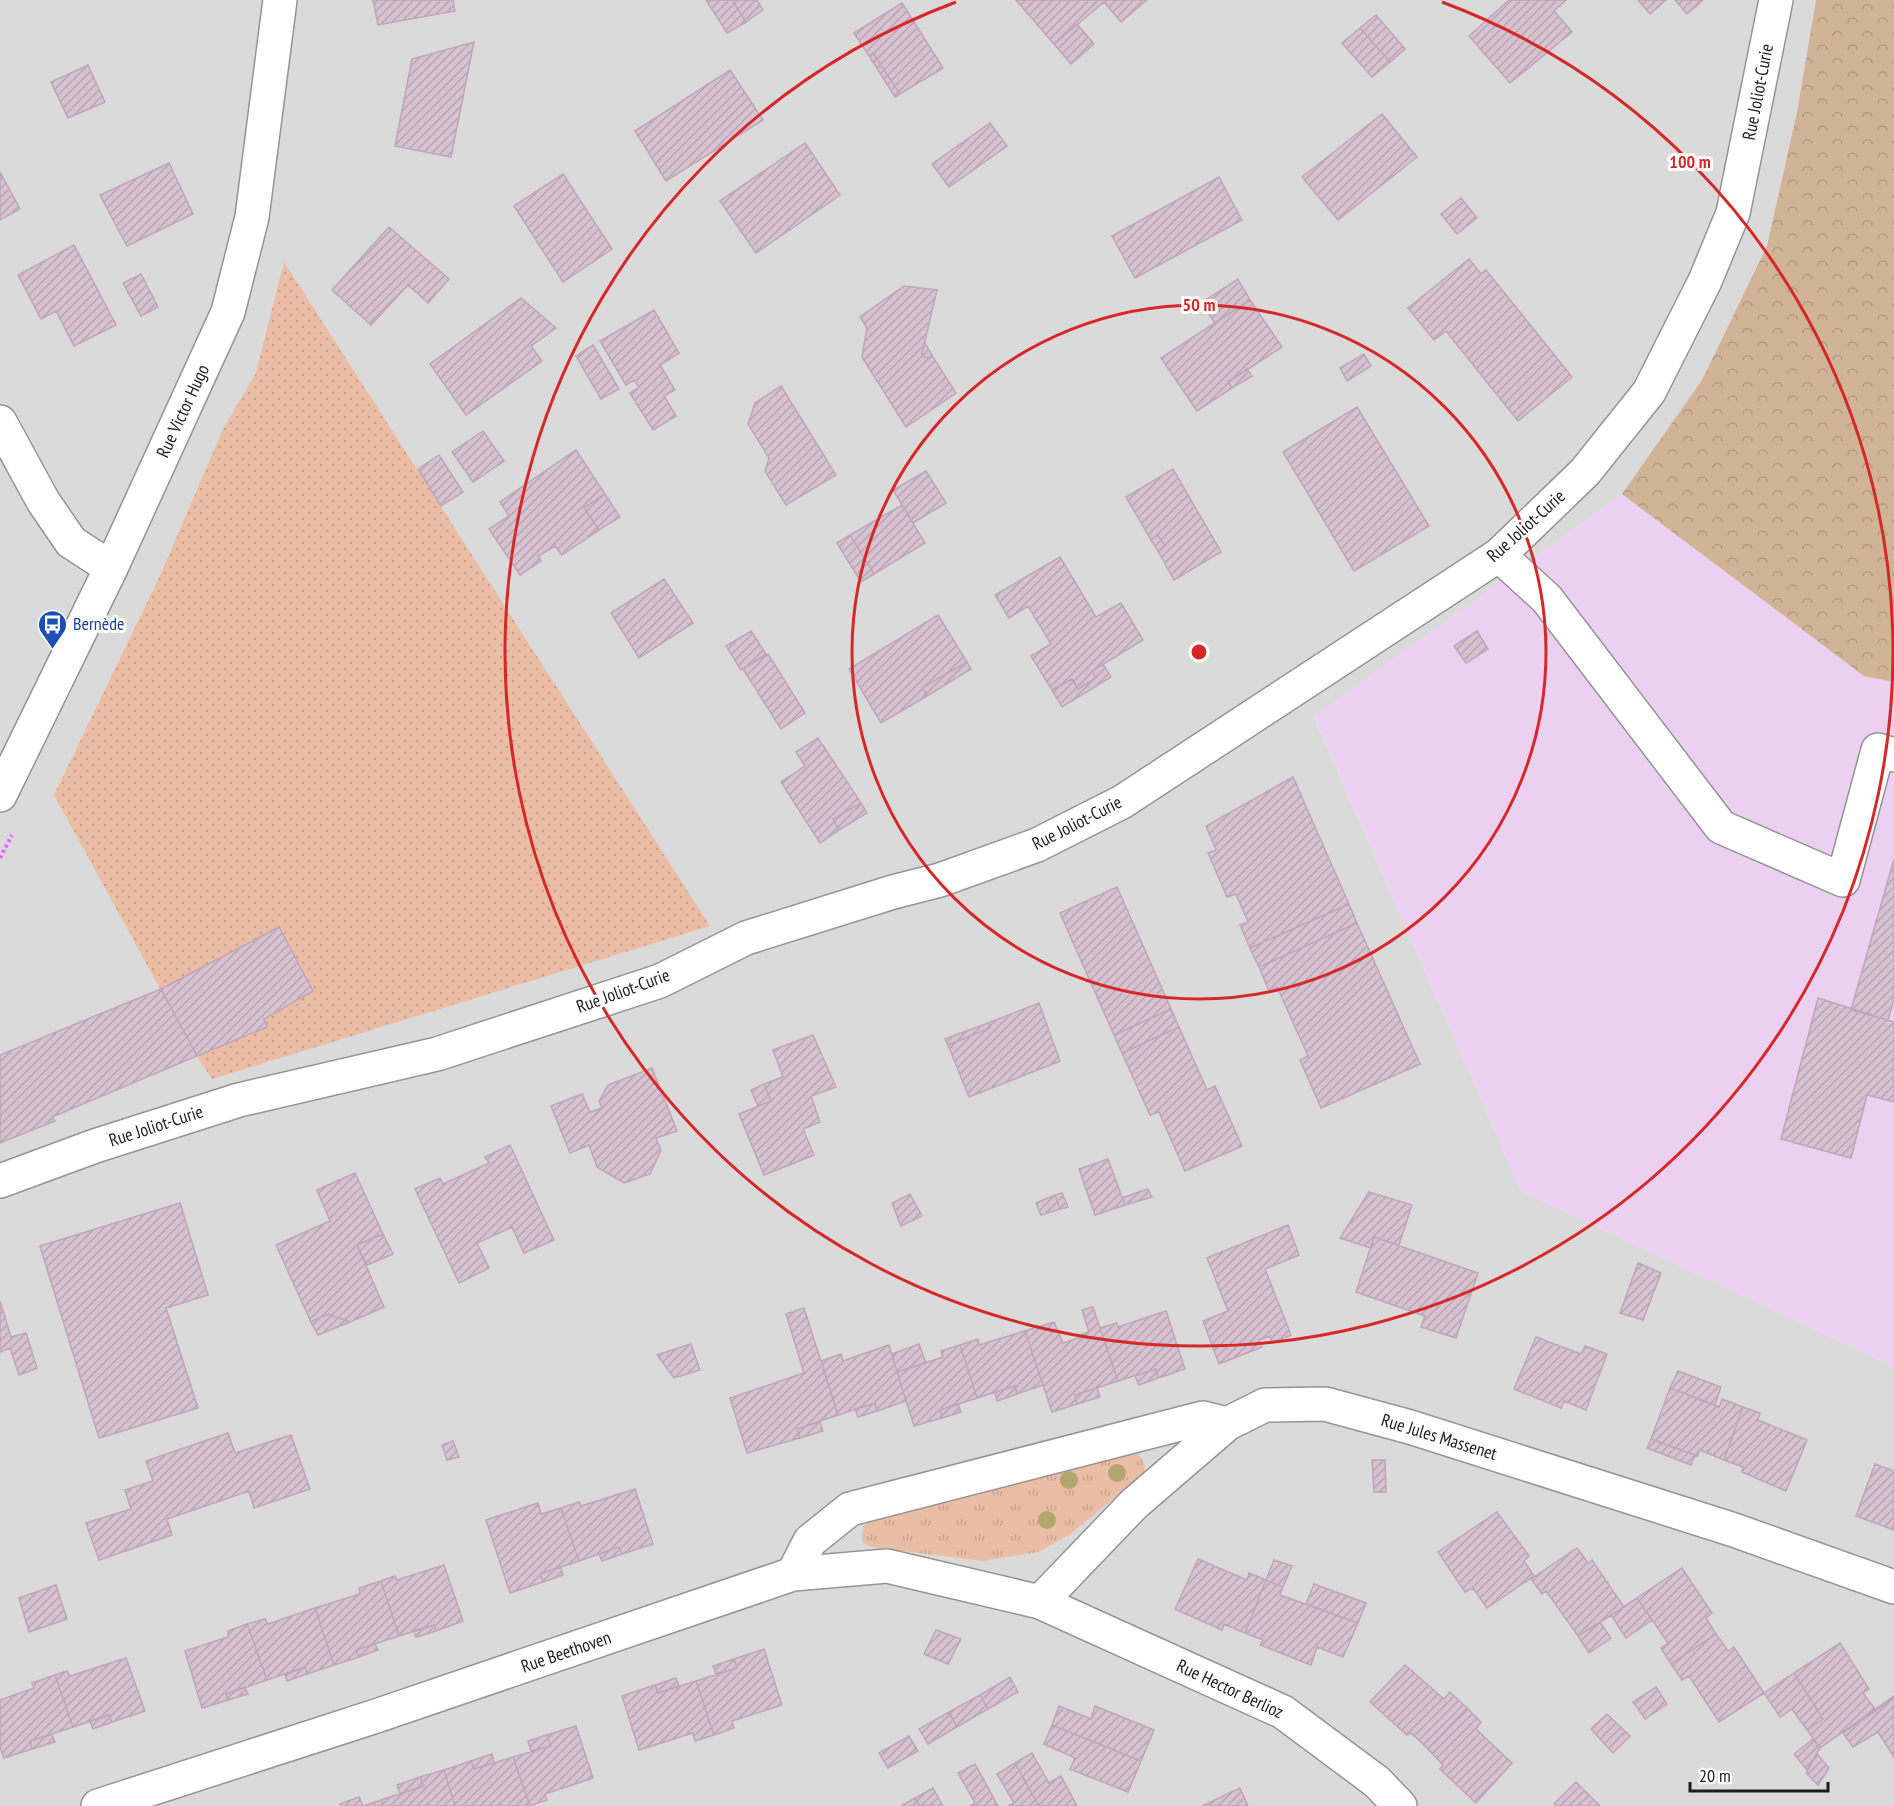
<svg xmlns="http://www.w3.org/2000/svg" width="1894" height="1806" viewBox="0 0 1894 1806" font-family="'PT Sans Narrow',sans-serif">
<defs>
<pattern id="grass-tufts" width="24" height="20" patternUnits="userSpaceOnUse" patternTransform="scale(1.5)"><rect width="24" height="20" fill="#ecbda5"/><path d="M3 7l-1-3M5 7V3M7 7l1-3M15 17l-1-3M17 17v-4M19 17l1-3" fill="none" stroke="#caa28e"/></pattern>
<pattern id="forest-crowns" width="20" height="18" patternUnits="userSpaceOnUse" patternTransform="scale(1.5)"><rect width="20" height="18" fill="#d0b495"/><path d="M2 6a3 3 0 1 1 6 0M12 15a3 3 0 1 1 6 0" fill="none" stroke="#b29a80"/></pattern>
<pattern id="garden-dots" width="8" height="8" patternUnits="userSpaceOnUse" patternTransform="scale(1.5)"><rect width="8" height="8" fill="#ecbda5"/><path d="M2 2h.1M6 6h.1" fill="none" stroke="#caa28e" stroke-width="1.8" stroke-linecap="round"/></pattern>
<pattern id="building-hatch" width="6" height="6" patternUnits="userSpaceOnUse" patternTransform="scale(1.5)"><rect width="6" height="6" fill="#d6c2d0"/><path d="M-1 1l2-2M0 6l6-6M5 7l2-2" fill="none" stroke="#b7a6b2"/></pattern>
</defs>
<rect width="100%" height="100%" fill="#efe2e9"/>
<path fill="#dbdadb" d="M0 0H1816L1797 112 1767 246 1702 380 1622 494 1314 717 1521 1191 1894 1367V1806H0Z"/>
<path fill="#ecd0f1" d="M1816 0H1894V1367L1521 1191 1314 716 1622 494 1702 380 1767 246 1797 112Z"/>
<path fill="url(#grass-tufts)" d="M1138 1452 1145 1466 1144 1474 1069 1535 1038 1552 983 1561 871 1547 862 1542 863 1527 872 1519Z"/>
<path fill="url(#forest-crowns)" d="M1816 0H1894V682L1864 676 1622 494 1702 380 1767 246 1797 112Z"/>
<path fill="url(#garden-dots)" d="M284 262 710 926 212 1079 197 1056 54 795 159 578 223 429 256 373Z"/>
<path fill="url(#building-hatch)" stroke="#c1a4b9" stroke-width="1.5" d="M373 0H453L455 11 378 25Z
M706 0H732L746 22 727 33Z
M732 0H757L763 10 746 22Z
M1016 0H1147L1121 22 1104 2 1054 44Z
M1509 0H1566L1554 11 1572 32 1510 83 1469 36Z
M1638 0H1666L1650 14Z
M1675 0H1703L1687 14Z
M902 3 943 68 900 94 873 53 869 56 854 33Z
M1376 15 1405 49 1390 62 1360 28Z
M1077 24 1094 44 1071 64 1054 44Z
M1360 28 1390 62 1372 77 1342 43Z
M474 42 451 157 395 146 412 59Z
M873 53 900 94 895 97 869 56Z
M88 65 105 102 68 118 51 82Z
M730 70 763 120 666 181 635 131Z
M1382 114 1417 157 1338 220 1302 177Z
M990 123 1007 146 949 187 932 164Z
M805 143 840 195 756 253 720 201Z
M169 163 193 214 127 246 100 195Z
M0 172 20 209 0 220Z
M563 174 612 249 563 282 514 206Z
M1219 177 1242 220 1135 278 1112 236Z
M1461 198 1477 218 1457 234 1441 214Z
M389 227 449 279 428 303 408 285 371 325 332 290Z
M74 245 116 325 74 346 56 311 41 319 18 275Z
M1469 259 1481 274 1486 270 1572 377 1518 421 1446 331 1434 340 1408 308Z
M141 274 158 307 141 316 123 283Z
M1238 279 1250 300 1215 323 1201 303Z
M904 286 937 290 922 353 925 358 933 357 956 393 906 427 862 357 867 328 860 317Z
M521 298 556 328 531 346 542 361 466 415 430 364Z
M1250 300 1282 347 1228 382 1232 388 1197 411 1161 358Z
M654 310 679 353 660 365 675 390 664 396 676 416 653 430 630 393 639 387 634 380 626 385 600 341Z
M925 343 933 357 925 358 922 353Z
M593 345 619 389 601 399 576 356Z
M1364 354 1371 366 1347 381 1340 368Z
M1247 369 1252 376 1232 388 1228 382Z
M781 386 836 475 786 505 765 471 769 458 748 424 755 403Z
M1357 407 1429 526 1354 571 1283 452Z
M483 431 504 461 473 482 452 452Z
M576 450 605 494 584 508 599 530 562 555 555 546 538 556 541 561 520 575 489 529 509 516 500 502Z
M439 455 463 492 441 506 418 469Z
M1173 469 1221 552 1174 580 1158 551 1165 546 1158 535 1151 540 1126 497Z
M926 471 946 503 913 523 893 490Z
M605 494 620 517 599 530 584 508Z
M902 505 925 543 874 574 850 535Z
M850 535 874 574 861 582 837 543Z
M1158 535 1165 546 1158 551 1151 540Z
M1060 557 1096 617 1121 603 1143 640 1092 671 1096 678 1078 689 1072 679 1052 690 1031 656 1051 644 1028 606 1009 618 995 595Z
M664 579 693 623 639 658 611 613Z
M938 615 967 662 922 688 927 696 881 723 849 669Z
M751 631 766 654 741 670 726 646Z
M1477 631 1488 649 1466 663 1454 646Z
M768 654 805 713 781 729 743 669Z
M967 662 971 669 927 696 922 688Z
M1103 664 1111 677 1062 707 1052 690 1072 679 1078 689 1096 678 1092 671Z
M818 738 861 803 833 819 839 830 820 843 781 782 805 766 796 752Z
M1293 777 1349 904 1250 948 1240 925 1248 922 1236 894 1227 897 1208 853 1216 850 1206 826Z
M861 803 867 813 839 830 833 819Z
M1894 859V1000L1888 1020 1851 1010Z
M1117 887 1171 1009 1114 1035 1060 913Z
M1349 904 1357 923 1259 967 1250 948Z
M1357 923 1420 1064 1321 1108 1300 1060 1308 1056 1277 987 1269 991 1259 967Z
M279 927 313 991 264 1019 267 1027 197 1056 161 989Z
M161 989 197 1056 52 1117 55 1121 0 1143V1055Z
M1818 998 1894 1022V1102L1867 1095 1851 1158 1781 1139Z
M1039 1003 1060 1061 969 1097 948 1045 990 1028 988 1023Z
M1171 1009 1179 1027 1122 1053 1114 1035Z
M988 1023 990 1028 948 1045 945 1039Z
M1179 1027 1207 1090 1215 1086 1242 1146 1185 1171 1159 1112 1150 1115 1122 1053Z
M813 1035 836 1087 811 1096 820 1122 803 1129 814 1155 764 1175 739 1114 771 1101 764 1084 783 1077 773 1050Z
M652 1068 677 1131 656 1138 661 1150 650 1174 624 1183 597 1167 589 1145 570 1153 551 1106 582 1094 590 1112 602 1108 599 1101 608 1085Z
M764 1084 771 1101 758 1106 751 1090Z
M510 1145 554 1240 524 1253 512 1227 477 1243 489 1268 459 1283 415 1189 440 1178 443 1184 489 1163 485 1157Z
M1108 1159 1125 1205 1095 1215 1079 1169Z
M355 1173 383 1234 357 1245 384 1307 350 1322 328 1314 311 1322 276 1245 330 1221 317 1190Z
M1148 1189 1152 1197 1125 1205 1122 1198Z
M1369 1192 1412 1205 1399 1245 1374 1237 1371 1248 1340 1238Z
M1062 1193 1068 1207 1060 1209 1055 1195Z
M910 1194 922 1216 901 1226 892 1203Z
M1055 1195 1060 1209 1041 1215 1036 1203Z
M180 1203 208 1295 166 1308 198 1408 99 1438 40 1246Z
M1288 1225 1299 1255 1265 1269 1291 1335 1272 1343 1270 1336 1259 1340 1262 1347 1219 1364 1203 1321 1228 1311 1207 1258Z
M383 1234 393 1254 367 1265 357 1245Z
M1374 1237 1478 1273 1456 1338 1421 1327 1425 1316 1356 1292Z
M1638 1263 1661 1273 1643 1320 1620 1313Z
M0 1301 11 1337 26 1333 37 1368 19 1375 10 1348 0 1352Z
M1093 1307 1118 1381 1075 1395 1077 1404 1052 1412 1025 1331 1054 1322 1063 1343 1084 1336 1083 1334 1089 1332 1082 1310Z
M804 1308 838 1415 797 1429 800 1438 747 1453 730 1398 804 1373 786 1314Z
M1166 1311 1185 1369 1158 1378 1156 1369 1118 1381 1100 1328 1117 1323 1118 1327Z
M328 1314 350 1322 318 1335 311 1322Z
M1025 1331 1043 1385 1017 1394 1015 1386 977 1398 960 1345 978 1339 979 1345Z
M1536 1337 1581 1354 1585 1346 1607 1354 1586 1410 1564 1401 1561 1408 1514 1389Z
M691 1344 700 1370 674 1378 657 1355Z
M919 1344 926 1363 897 1372 892 1354Z
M889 1345 906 1401 877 1411 875 1403 838 1415 821 1361 841 1354 843 1361Z
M960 1345 977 1398 940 1410 942 1418 914 1426 897 1372 943 1357 941 1351Z
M1156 1369 1158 1378 1139 1385 1135 1376Z
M1678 1371 1721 1387 1715 1405 1670 1388Z
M1015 1386 1017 1394 997 1401 995 1392Z
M1097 1388 1100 1397 1077 1404 1075 1395Z
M1670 1388 1719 1407 1722 1399 1743 1407 1724 1460 1700 1450 1697 1456 1695 1455 1651 1439Z
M875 1403 877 1411 858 1417 855 1409Z
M958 1404 961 1412 942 1418 940 1410Z
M1743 1407 1760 1413 1758 1420 1807 1440 1786 1491 1742 1472 1743 1467 1724 1460Z
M820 1422 823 1431 800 1438 797 1429Z
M228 1433 235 1453 291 1435 310 1489 254 1508 249 1491 167 1519 172 1535 99 1560 86 1523 131 1509 125 1490 153 1481 146 1461Z
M1651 1439 1695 1455 1691 1465 1647 1448Z
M453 1441 459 1457 447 1460 442 1445Z
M1372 1460H1385L1386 1492H1374Z
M1875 1464 1894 1471V1530L1856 1516Z
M635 1489 653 1544 622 1554 619 1547 579 1561 561 1508 579 1502 581 1506Z
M538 1503 541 1514 561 1508 579 1561 540 1574 543 1582 510 1593 486 1520Z
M1497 1512 1529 1556 1524 1561 1534 1576 1487 1608 1473 1588 1465 1592 1438 1552Z
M619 1547 622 1554 602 1561 599 1554Z
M1577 1548 1588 1563 1592 1560 1624 1607 1578 1636 1546 1591 1542 1594 1531 1579Z
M1198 1559 1247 1580 1249 1573 1266 1580 1245 1633 1224 1624 1222 1630 1175 1609Z
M1274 1560 1292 1566 1283 1587 1266 1580Z
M444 1565 463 1621 436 1631 434 1625 399 1636 381 1581 395 1576 397 1580Z
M560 1567 563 1575 543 1582 540 1574Z
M1682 1568 1712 1613 1706 1618 1716 1634 1671 1664 1661 1648 1668 1643 1637 1598Z
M1266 1580 1283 1587 1280 1595 1358 1623 1343 1657 1317 1647 1311 1665 1260 1645 1263 1640 1245 1633Z
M381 1581 399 1636 356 1650 359 1657 334 1665 315 1608 360 1594 359 1588Z
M1314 1584 1366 1603 1358 1623 1306 1604Z
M56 1585 67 1619 29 1632 19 1598Z
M1637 1598 1652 1620 1626 1638 1611 1615Z
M315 1608 334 1665 307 1674 305 1667 267 1680 247 1624 265 1619 268 1624Z
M1600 1622 1611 1638 1589 1653 1578 1636Z
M247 1624 267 1680 226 1694 228 1700 202 1708 185 1651 228 1637V1631Z
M434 1625 436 1631 416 1637 413 1631Z
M936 1630 961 1639 948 1664 924 1654Z
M1716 1634 1728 1651 1734 1647 1764 1693 1719 1722 1689 1676 1682 1680 1671 1664Z
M1840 1643 1869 1689 1863 1693 1875 1709 1820 1748 1807 1730 1823 1719 1794 1673Z
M375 1644 378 1650 359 1657 356 1650Z
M764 1649 782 1705 732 1721 734 1728 714 1735 696 1681 737 1668 734 1659Z
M126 1658 145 1711 112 1722 109 1715 73 1727 55 1675 67 1671 70 1676Z
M734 1659 737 1668 716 1674 713 1666Z
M1405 1665 1444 1699 1450 1692 1467 1708 1428 1749 1411 1733 1407 1735 1370 1702Z
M305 1667 307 1674 287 1681 285 1675Z
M1794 1673 1823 1719 1807 1730 1792 1709 1780 1717 1764 1693Z
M55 1675 73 1727 30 1741 32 1749 4 1758 0 1747V1700L34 1688 32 1683Z
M1010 1677 1018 1692 988 1709 980 1695Z
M676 1678 679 1686 658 1693 655 1685Z
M696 1681 714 1735 695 1741 693 1733 639 1750 622 1696 655 1685 658 1693Z
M245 1687 248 1694 228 1700 226 1694Z
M1656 1687 1667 1704 1645 1719 1633 1702Z
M980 1695 988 1709 957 1727 949 1712Z
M1894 1696V1698L1861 1721 1860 1720Z
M1894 1698V1757L1878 1732 1853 1747 1843 1733Z
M1059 1706 1091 1719 1095 1706 1154 1730 1141 1761 1052 1725Z
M1467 1708 1481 1722 1476 1729 1512 1763 1476 1803 1440 1769 1443 1765 1428 1749Z
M949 1712 957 1727 928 1744 919 1729Z
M1607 1714 1630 1736 1613 1753 1591 1729Z
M109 1715 112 1722 93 1729 90 1721Z
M1052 1725 1141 1761 1128 1792 1070 1769 1075 1758 1044 1744Z
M576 1726 593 1778 545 1794 547 1800 530 1806 513 1757 551 1746 547 1735Z
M52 1734 55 1742 32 1749 30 1741Z
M547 1735 551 1746 531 1751 528 1741Z
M909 1736 918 1751 888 1768 879 1753Z
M1813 1739 1820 1748 1807 1770 1794 1754Z
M1032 1753 1049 1783 1061 1776 1077 1806H1039L1015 1763Z
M492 1754 494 1763 474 1769 471 1761Z
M1817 1754 1829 1768 1818 1785 1806 1773Z
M513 1757 530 1806H455L444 1770 471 1761 474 1769Z
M1015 1763 1035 1799 1039 1806H1008L1014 1803 997 1774Z
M975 1764 998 1806H970L975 1803 958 1773Z
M444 1770 455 1806H383L381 1800 424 1786 420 1777Z
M420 1777 424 1786 400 1794 397 1785Z
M1576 1782 1600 1806H1557L1554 1804Z
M933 1788 943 1806H920L915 1798Z
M1240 1788 1248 1806H1202Z
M359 1797 363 1806H341L340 1804Z
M915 1798 920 1806H901Z
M381 1800 383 1806H363Z"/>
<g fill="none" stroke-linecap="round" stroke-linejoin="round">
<defs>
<path id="minor" d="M0 422 43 501 71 542 111 568
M1499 555 1547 599 1721 827 1843 880 1878 750 1894 755
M0 795 111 568 228 312 252 217 280 0
M0 1181 95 1146 239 1100 437 1054 660 981 746 938 893 892 940 880 1037 845 1122 802 1499 555 1585 472 1649 392 1705 281 1733 213 1776 0
M793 1574 810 1541 850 1509 1203 1418 1227 1424
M1040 1602 1134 1504 1227 1424 1265 1405 1325 1404 1410 1427 1734 1530 1894 1587
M98 1806 376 1716 793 1574 887 1566 1040 1602 1283 1712 1377 1782 1400 1806"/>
</defs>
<use href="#minor" stroke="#949494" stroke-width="36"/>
<path stroke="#f463ff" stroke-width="4" stroke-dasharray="3 3" stroke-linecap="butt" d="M0 858 12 835"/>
<use href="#minor" stroke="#fff" stroke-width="33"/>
</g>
<g fill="#b1a66d">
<circle cx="1117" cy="1473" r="9"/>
<circle cx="1069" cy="1480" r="9"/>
<circle cx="1047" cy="1520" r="9"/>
</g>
<g fill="none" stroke="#d62828" stroke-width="3">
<circle cx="1199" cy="652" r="347"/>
<path d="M1442 2A694 694 0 1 1 956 2"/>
</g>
<defs>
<symbol id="bus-pin" viewBox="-11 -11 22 30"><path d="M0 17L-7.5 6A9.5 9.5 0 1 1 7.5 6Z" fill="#1a4fb4" stroke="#fff"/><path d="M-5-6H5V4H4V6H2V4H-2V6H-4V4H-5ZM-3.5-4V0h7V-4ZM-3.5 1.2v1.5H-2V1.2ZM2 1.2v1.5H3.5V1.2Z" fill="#fff"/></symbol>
</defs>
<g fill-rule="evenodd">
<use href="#bus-pin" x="36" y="608" width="33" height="45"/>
</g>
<g text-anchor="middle" stroke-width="6" stroke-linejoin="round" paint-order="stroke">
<g font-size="18" fill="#1d1d1d" stroke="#fff">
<text transform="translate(1758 92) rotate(-79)" y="6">Rue Joliot-Curie</text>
<text transform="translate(183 411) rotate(-65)" y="6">Rue Victor Hugo</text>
<text transform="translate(1526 526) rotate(-42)" y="6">Rue Joliot-Curie</text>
<text transform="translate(1077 823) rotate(-27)" y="6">Rue Joliot-Curie</text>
<text transform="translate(623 991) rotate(-20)" y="6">Rue Joliot-Curie</text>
<text transform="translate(156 1126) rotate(-18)" y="6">Rue Joliot-Curie</text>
<text transform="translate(1439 1437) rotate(17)" y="6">Rue Jules Massenet</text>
<text transform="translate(566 1652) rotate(-19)" y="6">Rue Beethoven</text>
<text transform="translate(1230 1689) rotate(25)" y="6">Rue Hector Berlioz</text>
</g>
<g font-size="18" fill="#164399" stroke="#fff" text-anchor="start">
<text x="73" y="630">Bernède</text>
</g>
</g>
<circle cx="1199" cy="652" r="9" fill="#d62828" stroke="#fff" stroke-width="3"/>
<g font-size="18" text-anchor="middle" font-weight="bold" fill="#d62828" stroke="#fff" stroke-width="6" stroke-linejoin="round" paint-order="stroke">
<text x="1690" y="168">100 m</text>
<text x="1199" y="311">50 m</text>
</g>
<path d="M1690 1782v9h138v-9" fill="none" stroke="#1d1d1d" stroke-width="3"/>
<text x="1699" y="1782" font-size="18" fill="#1d1d1d" stroke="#ffffff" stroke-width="4.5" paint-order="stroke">20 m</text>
</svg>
